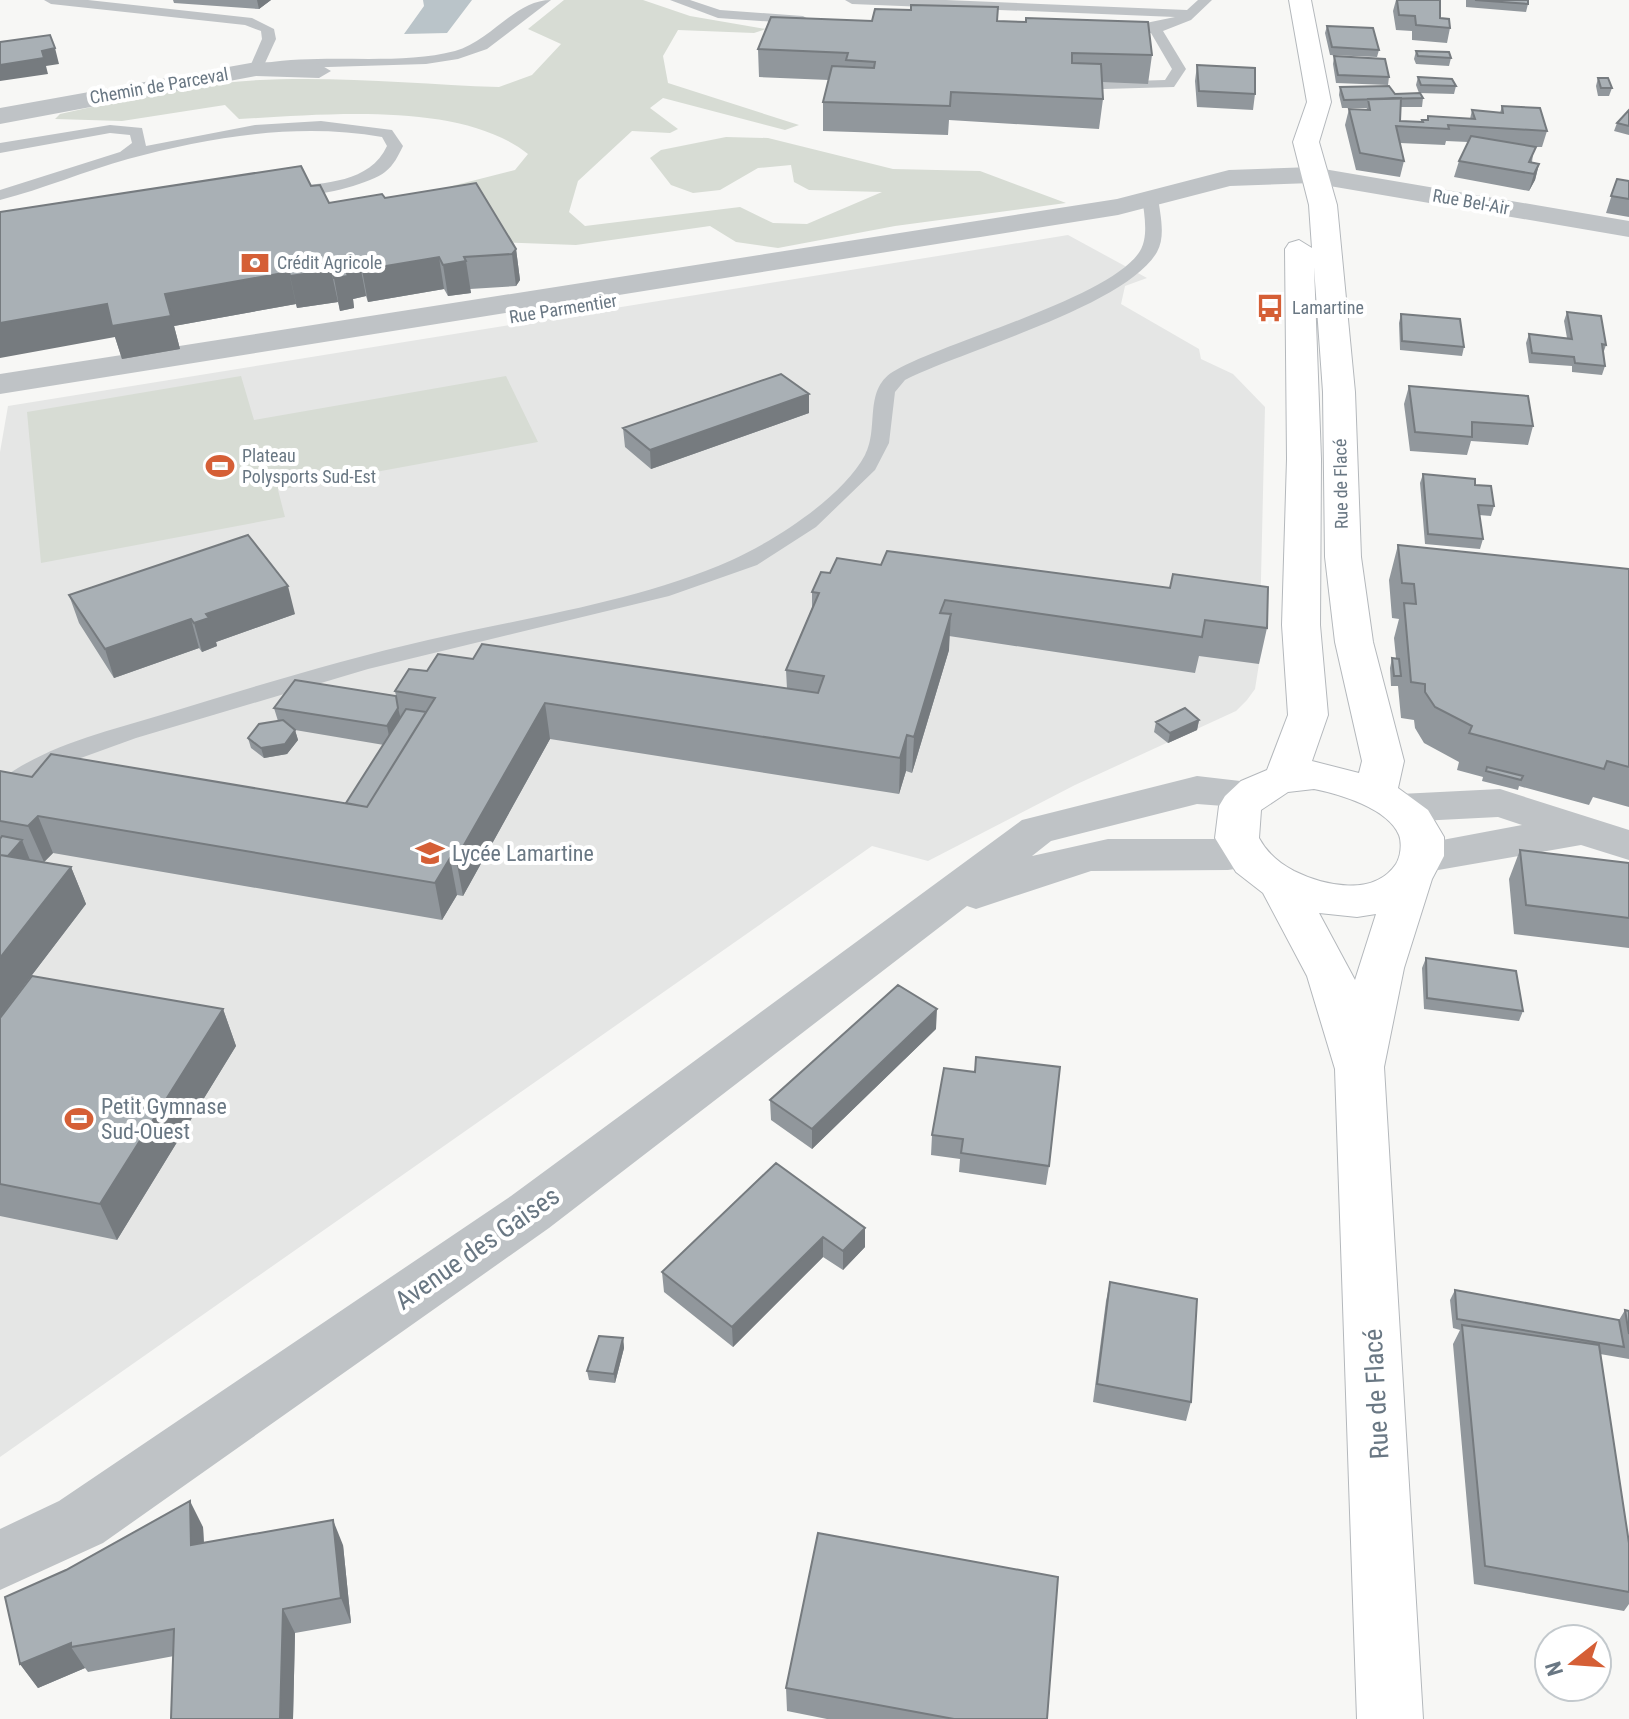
<svg xmlns="http://www.w3.org/2000/svg" width="1629" height="1719" viewBox="0 0 1629 1719" font-family="'Roboto Condensed',sans-serif">
<rect width="100%" height="100%" fill="#f7f7f5"/>
<path fill="#e5e6e5" d="M1068 235 1147 278 1125 286 1121 304 1199 349 1201 359 1233 374 1265 407 1259 664 1255 689 1247 700 1236 711 1075 785 928 861 872 846 0 1457V452L8 406Z"/>
<path fill="#d7dcd4" d="M564 0H643L690 16 766 29 754 33 678 30 663 56 668 83 799 125 785 130 663 98 650 108 678 129 670 133 632 131 578 181 569 212 585 226 740 207 773 223 807 224 882 192 809 190 794 182 791 165 758 168 720 190 693 193 671 185 650 158 661 150 726 137 768 138 893 169 980 171 1066 203 895 226 778 248 736 242 710 226 576 245 497 242 385 212 452 186 515 170 528 154C460 100 322 115 239 119L225 105 122 121 55 119 60 114C114 102 168 89 223 83 313 73 409 84 499 87L532 75 561 44 528 29Z
M241 376 254 420 506 376 538 442 278 490 285 517 41 563 27 412Z"/>
<path fill="#bac4c9" d="M423 0H472L447 33 404 34 424 6Z"/>
<g fill="none" stroke-linecap="round" stroke-linejoin="round">
<defs>
<path id="secondary" d="M1289 0H1311L1331 102 1319 142 1337 205 1355 392 1361 557 1373 642 1404 761 1398 788 1428 810 1444 837V856L1432 879 1404 968 1384 1067 1423 1719H1357L1335 1069 1307 976 1263 893 1236 872 1215 838 1219 806 1225 796 1241 781 1267 770 1288 715 1282 625 1287 459 1285 249 1289 243 1299 240 1312 248 1309 205 1293 142 1307 102ZM1314 267 1323 392 1325 557 1335 642 1362 761 1359 773 1312 761 1328 715 1320 625 1321 459ZM1314 789C1339 794 1388 808 1399 835 1402 843 1401 856 1396 864 1374 897 1324 886 1294 871 1279 863 1267 853 1259 838L1261 810 1288 792ZM1319 913 1357 917 1376 914 1355 980Z"/>
</defs>
<use href="#secondary" stroke="#b4b8bc" stroke-width="2"/>
<path fill="#bfc3c6" fill-rule="evenodd" d="M44 0H88L252 18 274 29 276 39 265 63C327 53 398 66 455 51 490 42 515 0 551 0L487 49 458 59 426 64 263 69 256 73 249 69 262 39 261 31 245 25 51 4Z
M670 0H690L720 10 803 16 810 20 803 24 718 18Z
M845 0H946L1187 10 1198 0H1212L1191 20 1163 31 1186 69 1174 87 1069 90 1062 86 1064 83 1165 80 1172 69 1151 33 1114 35 1107 31 1175 17 852 4Z
M321 121 392 130 403 146C398 156 394 165 385 172 369 185 295 204 280 192L288 187C324 183 370 183 387 146L382 137C298 122 210 137 128 159 85 171 43 189 0 200V190L120 152 132 143 130 135 110 133 0 153V143L110 125 142 128 146 146 255 125Z
M1150 192 1158 197C1160 214 1166 236 1157 252 1126 306 964 350 905 380L895 392 889 443 875 470 816 527 757 565 669 596 368 669 136 738 67 763 0 800V780C50 743 113 730 171 712 256 686 341 660 428 640 528 617 637 602 732 560 774 541 843 497 865 455 880 427 862 388 896 370 950 340 1112 297 1140 251 1149 236 1144 213 1142 197Z"/>
<path fill="#bfc3c6" fill-rule="evenodd" d="M256 62 319 64 331 71 319 78 256 76 0 124V108Z
M1312 167 1629 221V237L1312 183 1230 186 1118 215 0 394V374L1117 199 1229 170Z
M1500 789 1629 830V860L1581 845 1421 873 1405 869 1399 858 1405 847 1522 825 1498 817 1400 822 1385 818 1379 808 1385 798 1400 794Z"/>
<path fill="#bfc3c6" fill-rule="evenodd" d="M1197 776 1266 784 1272 794 1266 804 1251 808 1197 804 1051 841 1032 856 1108 839H1245L1261 843 1267 854 1261 865 1228 870 1091 871 976 909 967 906 549 1228 103 1543 0 1590V1529L59 1501 511 1196 1022 820Z"/>
<use href="#secondary" fill="#fff" fill-rule="evenodd"/>
</g>
<path fill="#91979c" d="M173 0H271L259 9 174 3Z
M1396 0H1440V18L1450 28 1447 43 1412 40V31L1396 30 1393 11Z
M1466 0H1528V4L1526 12 1466 7Z
M872 21H997L1152 55 1148 84 1102 82 1103 99 1099 129 949 120 948 135 823 131V102L829 80 759 77 758 49Z
M1327 26 1379 50 1377 57 1330 55 1325 33Z
M1416 51 1451 58 1449 66 1416 64 1414 59Z
M1334 56 1389 77 1388 85 1336 83 1333 64Z
M1197 65 1255 94 1253 110 1197 107 1195 81Z
M1418 77 1456 86 1454 94 1419 93 1416 85Z
M1598 78 1612 88 1609 96H1598L1596 86Z
M1340 87 1423 98 1422 107H1401L1400 121 1421 122 1422 120H1427L1428 116 1470 119 1472 110 1500 113 1502 106 1547 131 1542 147H1534L1532 162 1539 164 1535 180 1529 191 1454 177 1459 161 1468 142 1446 141 1445 145 1400 143 1404 161 1400 177 1356 170 1345 125 1349 109 1366 110 1367 108H1342L1339 95Z
M1629 110V135L1614 131 1617 123Z
M1617 179 1629 181V217L1606 213Z
M311 186 329 203 385 198 516 249 520 280 516 286 470 289 471 293 448 296 444 289 368 302 366 296 353 299 354 308 340 311 338 302 297 308 296 304 174 326 180 349 122 359 115 337Z
M1567 312 1606 345 1603 354 1605 366 1602 375 1572 372V366L1529 363 1526 343 1529 334 1567 338 1564 321Z
M1401 314 1464 347 1462 356 1400 350 1399 323Z
M1409 386 1533 426 1528 445 1471 441 1467 455 1410 451 1404 404Z
M809 394V413L651 469 625 447 623 428Z
M1423 474 1475 485 1494 506 1491 516 1479 515 1483 539 1480 549 1425 544 1420 483Z
M1398 545 1629 572V807L1593 797 1589 805 1519 786 1518 790 1482 781 1483 777 1457 770 1459 762 1424 743 1415 728 1414 720 1401 718 1398 686H1391L1390 668 1392 658H1396L1394 638 1399 619 1392 618 1389 580Z
M821 572 1267 628 1259 664 1199 656 1195 673 949 636V650L912 773 906 771 899 794 550 739 463 896 457 895 442 920 53 853 44 862 71 867 86 904 0 1017V771L32 777 346 803 384 745 295 730 298 740 287 754 264 758 251 748 248 738 278 721 274 708 396 696 395 691 427 671 473 659 787 689 786 670 812 608V592Z
M69 595 295 614 216 642 217 646 202 652 199 648 114 678 79 623Z
M1199 720 1197 730 1168 743 1154 732 1156 722Z
M1520 850 1629 863V948L1514 934 1509 879Z
M1426 958 1523 1011 1519 1021 1424 1009 1422 968Z
M223 1009 236 1046 117 1240 0 1216V1018Z
M936 1029 812 1149 771 1120 770 1100Z
M944 1068 1049 1166 1046 1185 959 1172 960 1159 931 1155 932 1135Z
M776 1163 865 1247 843 1270 823 1257 733 1347 664 1292 662 1272Z
M1110 1282 1191 1402 1186 1421 1093 1402 1106 1301Z
M1455 1290 1619 1320 1625 1310 1629 1311V1359L1600 1354 1629 1543V1604L1624 1611 1474 1584 1453 1344 1460 1330 1453 1328 1450 1300Z
M623 1338 624 1348 615 1383 589 1380 587 1371Z
M203 1527 204 1543 343 1545 351 1623 295 1633 293 1719H171L174 1656 88 1672 85 1668 38 1688 20 1664Z
M786 1688 1047 1719H827L787 1711Z"/>
<path fill="#767b7f" d="M257 0H271L259 9Z
M55 48 59 64 46 66 42 51Z
M44 58 48 74 0 81V65Z
M1539 164 1535 180 1529 191 1534 174Z
M516 249 520 280 516 286 512 254Z
M439 257 444 289 368 302 362 270Z
M466 261 471 293 448 296 443 265Z
M360 265 366 296 353 299 354 308 340 311 334 278 345 268Z
M331 270 338 302 297 308 290 276Z
M289 272 296 304 174 326 180 349 122 359 115 337 0 358V323Z
M809 394V413L651 469 650 450Z
M288 586 295 614 216 642 217 646 202 652 194 623 206 614Z
M951 614 949 650 912 773 914 737Z
M191 619 199 648 114 678 105 649Z
M545 703 550 739 463 896 456 859Z
M398 708 403 727 391 746 387 726Z
M1199 720 1197 730 1168 743 1170 733Z
M295 730 298 740 287 754 264 758 261 748Z
M907 735 906 771 899 794 900 758Z
M38 816 53 853 44 862 28 826Z
M22 840 30 860 0 867Z
M450 858 457 895 442 920 435 883Z
M71 867 86 904 0 1017V958Z
M223 1009 236 1046 117 1240 100 1204Z
M937 1009 936 1029 812 1149V1129Z
M865 1228V1247L843 1270V1251Z
M823 1237V1257L733 1347 732 1327Z
M623 1338 624 1348 615 1383 614 1374Z
M190 1501 203 1527 205 1570 191 1545Z
M333 1520 343 1545 351 1623 341 1598Z
M283 1609 295 1633 293 1719H280Z
M71 1643V1647L85 1668 38 1688 20 1664Z"/>
<path fill="#a9b0b5" stroke="#767b7f" stroke-width="2" d="M1397 0H1440V18L1449 19 1450 28 1416 25 1415 16 1399 15Z
M1475 0H1528V4Z
M911 5 998 7 997 21 1026 22V18L1148 22 1152 55 1072 53V63L1101 64 1103 99 951 92 950 106 823 102 832 66 874 68 875 62 846 60 848 53 758 49 771 17 872 21 875 9 911 10Z
M1327 26 1373 28 1379 50 1332 47Z
M50 35 55 48 42 51 44 58 0 65V42Z
M1416 51 1449 52 1451 58 1418 56Z
M1334 56 1385 59 1389 77 1338 75Z
M1197 65 1255 68V94L1199 91Z
M1418 77 1452 79 1456 86 1421 85Z
M1598 78H1608L1612 88H1601Z
M1389 86 1395 94 1420 93 1423 98 1344 100 1340 87Z
M1401 98 1400 121 1423 122 1422 120H1428V116L1475 119 1472 110 1503 113 1502 106 1540 108 1547 131 1448 125 1449 129 1396 126 1404 161 1360 153 1349 109 1370 110 1368 99Z
M1629 110V126L1617 123Z
M1471 136 1536 147 1529 162 1539 164 1534 174 1459 161Z
M301 166 311 186 320 185 329 203 382 194 385 198 476 183 516 249 512 254 464 257 466 261 443 265 439 257 362 270 360 265 345 268 348 276 334 278 331 270 290 276 289 272 165 294 171 316 112 326 107 304 0 323V212Z
M1617 179 1629 181V199L1611 196Z
M1567 312 1601 316 1606 345 1602 344 1605 366 1575 363 1574 357 1532 353 1529 334 1572 339Z
M1401 314 1460 319 1464 347 1402 341Z
M781 374 809 394 650 450 623 428Z
M1409 386 1528 396 1533 426 1472 422V437L1415 432Z
M1423 474 1475 479V485L1491 486 1494 506 1478 505 1483 539 1428 534Z
M248 535 288 586 206 614 209 618 194 623 191 619 105 649 69 595Z
M1398 545 1629 569V767L1607 761 1604 769 1469 733 1472 726 1435 707 1425 692V684L1411 682 1404 603 1416 604 1414 584 1402 583Z
M887 551 1170 588 1173 574 1268 587 1267 628 1205 620 1202 637 945 600 940 613 951 614 914 737 907 735 900 758 545 703 456 859 450 858 435 883 38 816 28 826 0 821V771L32 777 51 754 367 807 435 698 395 691 409 669 427 671 438 654 473 659 482 644 818 693 824 676 786 670 819 593 812 592 821 572 830 573 837 558 881 565Z
M1392 658 1399 659 1401 676H1394Z
M295 680 396 696 398 708 387 726 274 708Z
M1185 708 1199 720 1170 733 1156 722Z
M406 709 426 712 367 807 346 803Z
M283 720 295 730 285 744 261 748 248 738 259 724Z
M1487 767 1523 776 1521 780 1486 771Z
M2 836 22 840 8 856 0 855V839Z
M1520 850 1629 863V918L1526 905Z
M0 855 71 867 0 958Z
M1426 958 1516 971 1523 1011 1427 998Z
M32 976 223 1009 100 1204 0 1184V1018Z
M898 985 937 1009 812 1129 770 1100Z
M976 1057 1060 1067 1049 1166 961 1153 963 1139 932 1135 944 1068 975 1072Z
M776 1163 865 1228 843 1251 823 1237 732 1327 662 1272Z
M1110 1282 1197 1299 1191 1402 1097 1384Z
M1455 1290 1619 1320 1624 1347 1457 1319Z
M1625 1310 1629 1311V1334Z
M1462 1325 1599 1345 1629 1543V1592L1485 1566Z
M599 1336 623 1338 614 1374 587 1371Z
M190 1501 191 1545 333 1520 341 1598 283 1609 280 1719H171L174 1629 71 1647V1643L20 1664 5 1597 66 1570Z
M818 1533 1058 1577 1047 1719H954L786 1688Z"/>
<defs>
<symbol id="bank-bare" viewBox="-9 -9 18 18"><path d="M-6-4H6V4H-6ZM0-2.3a2.3 2.3 0 1 0 0 4.6a2.3 2.3 0 1 0 0-4.6Z" fill="#d55f36" stroke="#fff" stroke-width="2.5" paint-order="stroke"/></symbol>
<symbol id="bus-bare" viewBox="-9 -9 18 18"><path d="M-5-6H5V4H4V6H2V4H-2V6H-4V4H-5ZM-3.5-4V0h7V-4ZM-3.5 1.2v1.5H-2V1.2ZM2 1.2v1.5H3.5V1.2Z" fill="#d55f36" stroke="#fff" stroke-width="2.5" paint-order="stroke"/></symbol>
<symbol id="stadium-bare" viewBox="-9 -9 18 18"><path d="M0-5a6.5 5 0 1 0 0 10a6.5 5 0 1 0 0-10ZM-3.5-1.8h7v3.6h-7Z" fill="#d55f36" stroke="#fff" stroke-width="2.5" paint-order="stroke"/></symbol>
<symbol id="school-bare" viewBox="-9 -9 18 18"><path d="M0-5L7-2L0 1L-7-2ZM-4 1L0 2.5L4 1V4Q0 6-4 4Z" fill="#d55f36" stroke="#fff" stroke-width="2.5" paint-order="stroke"/></symbol>
</defs>
<g fill-rule="evenodd">
<use href="#bank-bare" x="235" y="243" width="40" height="40"/>
<use href="#bus-bare" x="1250" y="288" width="40" height="40"/>
<use href="#stadium-bare" x="200" y="446" width="40" height="40"/>
<use href="#school-bare" x="410" y="833" width="40" height="40"/>
<use href="#stadium-bare" x="59" y="1099" width="40" height="40"/>
</g>
<g text-anchor="middle" stroke-width="8" stroke-linejoin="round" paint-order="stroke">
<g font-size="18" fill="#697783" stroke="#fff">
<text transform="translate(159 86) rotate(-10)" y="6">Chemin de Parceval</text>
<text transform="translate(1471 202) rotate(10)" y="6">Rue Bel-Air</text>
<text transform="translate(563 309) rotate(-9)" y="6">Rue Parmentier</text>
<text transform="translate(1341 484) rotate(-91)" y="6">Rue de Flacé</text>
</g>
<g font-size="18" fill="#697783" stroke="#fff" text-anchor="start">
<text x="277" y="269">Crédit Agricole</text>
<text x="1292" y="314">Lamartine</text>
<text x="242" y="462">Plateau<tspan x="242" dy="21">Polysports Sud-Est</tspan></text>
</g>
<g font-size="22" fill="#697783" stroke="#fff" text-anchor="start">
<text x="452" y="861">Lycée Lamartine</text>
<text x="101" y="1114">Petit Gymnase<tspan x="101" dy="25">Sud-Ouest</tspan></text>
</g>
<g font-size="26" fill="#697783" stroke="#fff">
<text transform="translate(477 1248) rotate(-35)" y="9">Avenue des Gaises</text>
<text transform="translate(1376 1394) rotate(-93)" y="9">Rue de Flacé</text>
</g>
</g>
<g transform="translate(1573 1663) rotate(253)"><circle r="38" fill="#ffffff" stroke="#c3c9cd" stroke-width="2"/>
<path d="M0-6L14 30L0 20L-14 30Z" fill="#d55f36"/>
<text y="-12" font-size="22" font-weight="bold" text-anchor="middle" fill="#697783">N</text>
</g>
</svg>
